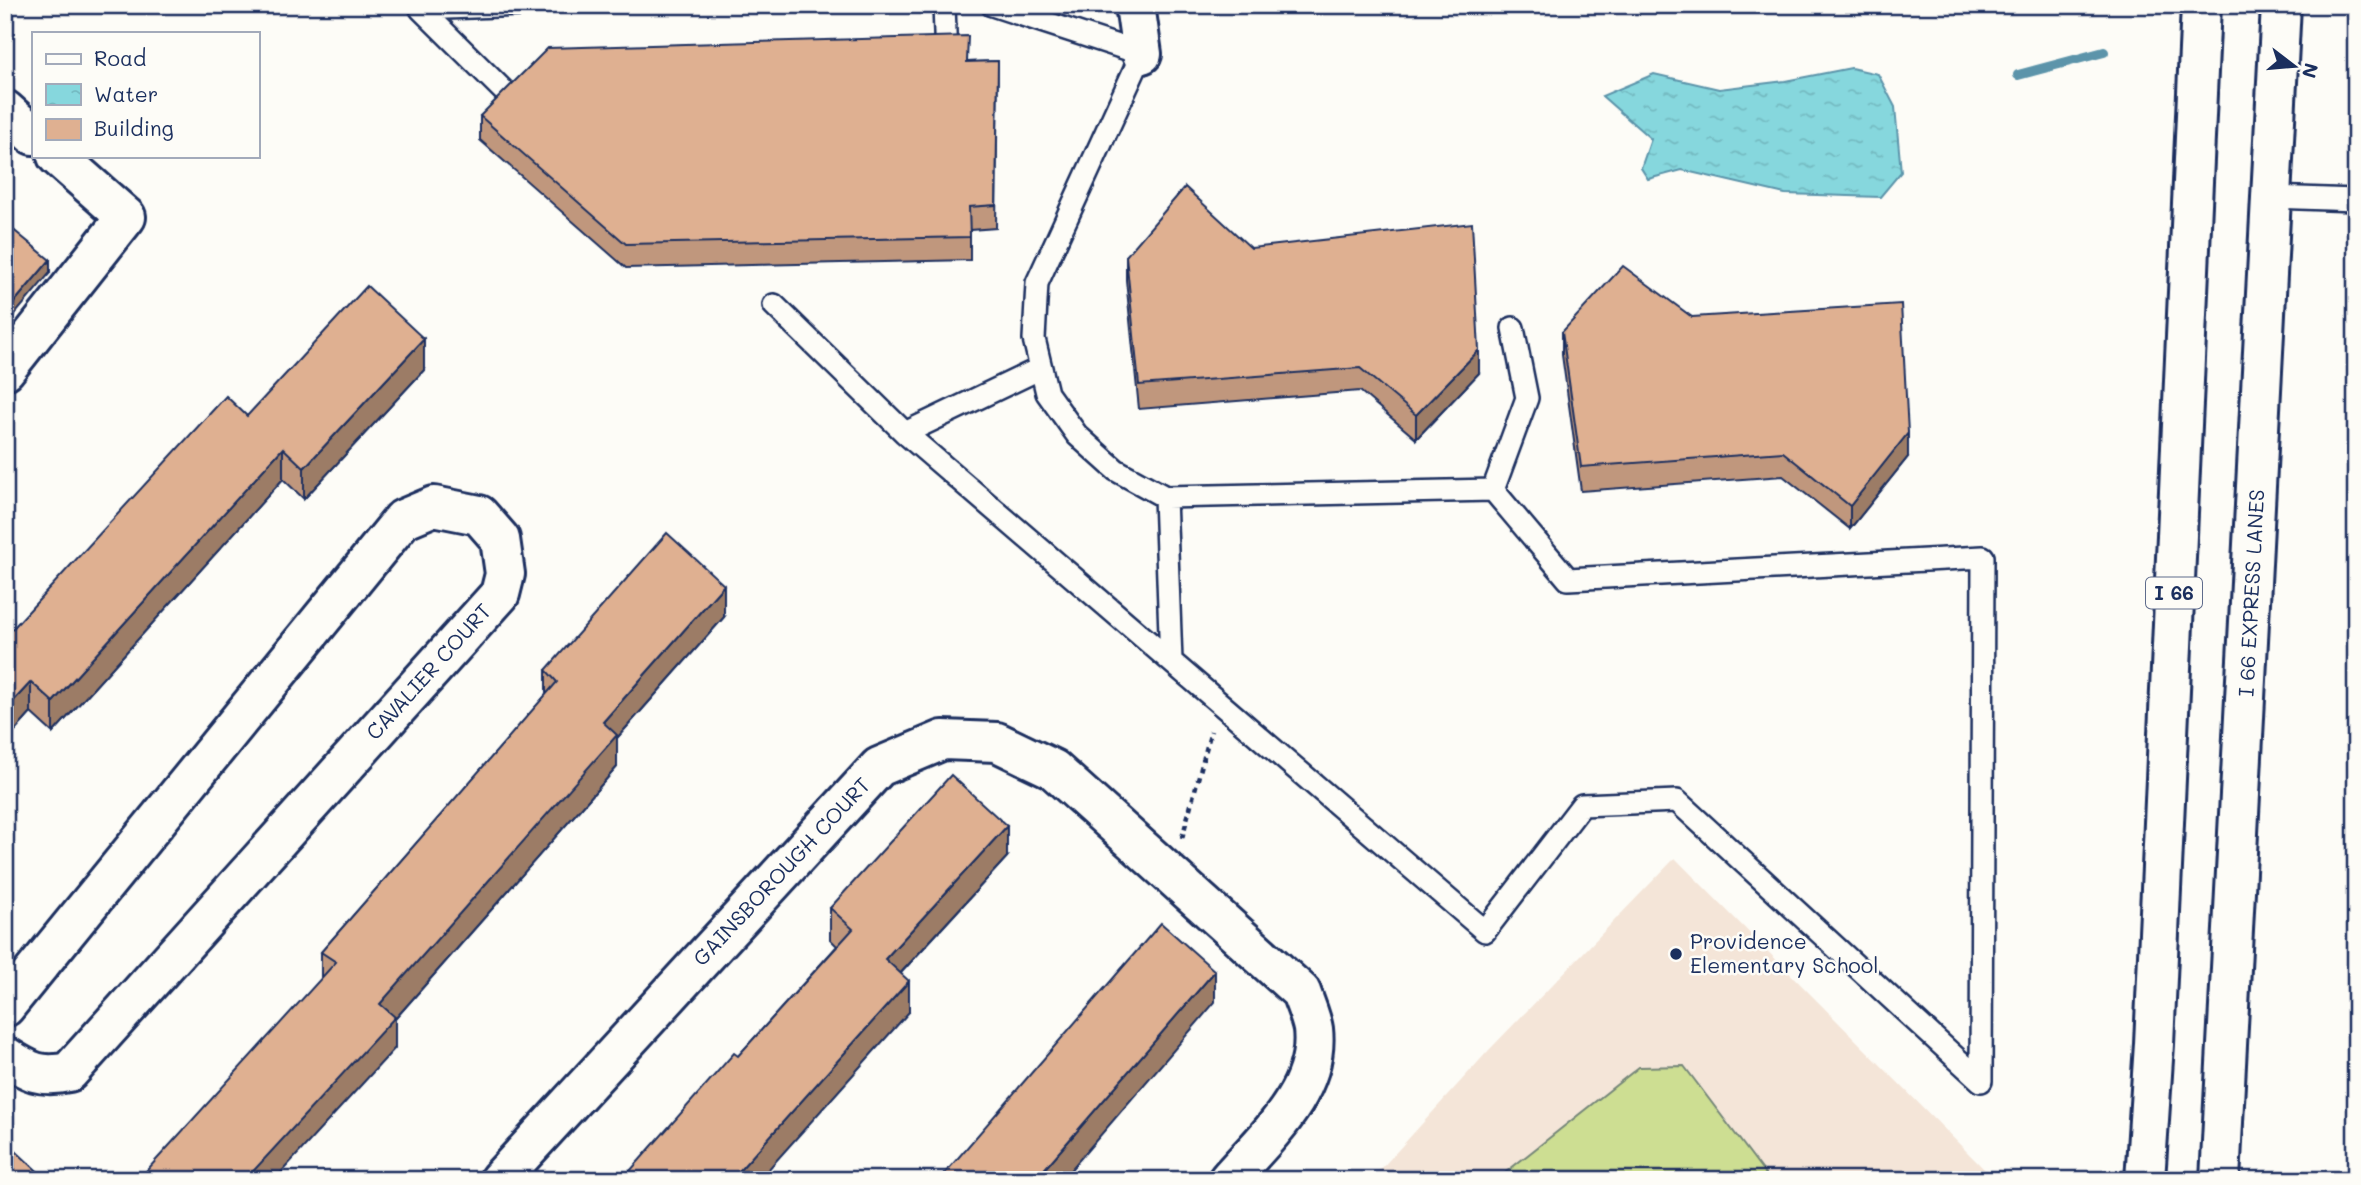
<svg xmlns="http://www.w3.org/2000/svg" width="2361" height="1185" viewBox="0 0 2361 1185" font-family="Mali,sans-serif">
<defs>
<pattern id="water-ripples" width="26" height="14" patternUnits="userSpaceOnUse" patternTransform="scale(1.75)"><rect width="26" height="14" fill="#86d7dd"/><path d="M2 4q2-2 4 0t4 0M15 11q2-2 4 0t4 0" fill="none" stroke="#73b9c0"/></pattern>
</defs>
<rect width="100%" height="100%" fill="#fdfcf7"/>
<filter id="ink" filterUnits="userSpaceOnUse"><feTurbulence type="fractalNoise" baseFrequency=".0143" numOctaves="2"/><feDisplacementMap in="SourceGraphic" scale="14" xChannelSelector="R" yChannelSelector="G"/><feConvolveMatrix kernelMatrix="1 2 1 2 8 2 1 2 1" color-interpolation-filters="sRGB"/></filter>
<g filter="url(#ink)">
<path fill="#f4e5d8" d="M1675 858 1995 1180H1371L1489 1050Z"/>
<path fill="#cdde92" stroke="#748678" stroke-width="2" d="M1684 1066 1770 1180H1496L1639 1067Z"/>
<path fill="url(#water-ripples)" stroke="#5b94aa" stroke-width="2" d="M1851 68 1878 74 1895 107 1901 172 1880 197 1785 194 1682 170 1648 179 1641 168 1651 139 1602 96 1654 74 1719 89 1785 81Z"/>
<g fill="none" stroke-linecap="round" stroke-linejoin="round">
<path stroke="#5b94aa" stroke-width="10" d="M2018 75 2104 52"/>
<defs>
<path id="lane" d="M425 5 421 9 521 5
M944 5 946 60
M992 5 1142 54 1037 283 1034 339 1047 393 1077 435 1116 470 1165 497 1493 490 1568 579 1983 557 1981 1081 1677 801 1582 805 1485 931 905 433 1041 368
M421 9 516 103
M2273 197 2356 200
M774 305 905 433
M1493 490 1527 398 1513 328
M1165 497 1171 661"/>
<path id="street" d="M1135 5 1142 54
M5 110 33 135
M5 370 126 217 57 156
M5 1007 403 519 434 506 479 515 500 539 505 574 500 594 69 1072C40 1078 30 1072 5 1056
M499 1180 879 767 943 740 997 742 1053 769 1301 992C1305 1004 1311 1017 1313 1029 1320 1091 1265 1138 1228 1180"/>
<path id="highway" d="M2145 1180 2154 1044 2201 5
M2220 1180 2281 5"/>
</defs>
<use href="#lane" stroke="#1b2f5e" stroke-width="26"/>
<use href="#street" stroke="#1b2f5e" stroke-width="44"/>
<use href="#highway" stroke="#1b2f5e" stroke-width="44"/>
<path stroke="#1b2f5e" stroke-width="4.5" stroke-dasharray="5 5" stroke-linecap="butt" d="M1182 838 1211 731"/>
<use href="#lane" stroke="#fdfcf7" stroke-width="21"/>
<use href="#street" stroke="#fdfcf7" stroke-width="38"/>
<use href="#highway" stroke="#fdfcf7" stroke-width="38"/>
</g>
<path fill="#c0977d" stroke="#1b2f5e" stroke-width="2" d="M998 61 996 228 970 230V260L626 268 480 140V116L968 62Z
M1251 248 1479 373 1416 439 1360 391 1139 409 1126 280V256Z
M1692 317 1908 457 1850 529 1783 476 1581 491 1562 355V332Z
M424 370 304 499 283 479 53 733 31 713 5 742V637L247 416Z
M724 617 617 738V767L395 1019V1048L321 979V952L546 695V670Z
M1007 857 901 973 909 1012 738 1056 837 946 830 939V908Z"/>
<path fill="#9c7b66" stroke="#1b2f5e" stroke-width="2" d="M50 260V273L5 326V313Z
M424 339V370L304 499V468Z
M1479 350V373L1416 439V415Z
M1908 433V457L1850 529V506Z
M283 448V479L53 733V702Z
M724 585V617L617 738V767L395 1019V1048L274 1180H245L380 1004 603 722Z
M31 682V713L5 742V710Z
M1007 826V857L885 990V959Z
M1215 971V1002L1062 1180H1035Z
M909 981V1012L759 1180H731Z"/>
<path fill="#dfb091" stroke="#1b2f5e" stroke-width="2" d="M968 36 967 62 998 61 996 205 969 207 970 237 626 244 480 116 548 48Z
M1185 187 1251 248 1472 223 1479 350 1416 415 1360 368 1139 385 1126 256Z
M5 223 50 260 5 313Z
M1623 266 1692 317 1901 304 1908 433 1850 506 1783 452 1581 467 1562 332Z
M367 286 424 339 304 468 283 448 53 702 31 682 5 710V660L12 666 5 659V637L226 396 247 416Z
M667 533 724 585 603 722 617 735 380 1004 395 1017 245 1180H138L336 962 321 952 557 682 546 670Z
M951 775 1007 826 885 959 909 981 731 1180H622L734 1053 738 1056 853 929 830 908Z
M1161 923 1215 971 1035 1180H939Z
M5 1141 47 1180H5Z"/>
</g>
<circle fill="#1b2f5e" stroke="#fdfcf7" stroke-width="2.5" cx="1676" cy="954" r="7"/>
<g text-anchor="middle" stroke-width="5" stroke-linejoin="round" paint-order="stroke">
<rect fill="#fdfcf7" stroke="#5f6c8c" stroke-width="2" x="2146" y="577.5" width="56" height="31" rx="5"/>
<g font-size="19" font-weight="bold" fill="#1b2f5e">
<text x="2174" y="600">I 66</text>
</g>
<g font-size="21" fill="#1b2f5e" stroke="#fdfcf7">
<text transform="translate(2252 593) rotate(-87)" y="7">I 66 EXPRESS LANES</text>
<text transform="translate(429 672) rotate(-48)" y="7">CAVALIER COURT</text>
<text transform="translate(782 872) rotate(-47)" y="7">GAINSBOROUGH COURT</text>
</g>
<g font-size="21" fill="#1b2f5e" stroke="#fdfcf7" text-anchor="start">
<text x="1690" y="949">Providence<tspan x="1690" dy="24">Elementary School</tspan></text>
</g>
</g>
<rect width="2361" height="1185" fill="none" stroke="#fdfcf7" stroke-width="28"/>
<rect x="14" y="14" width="2333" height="1157" fill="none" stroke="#1b2f5e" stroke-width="2.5" filter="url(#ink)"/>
<rect x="32" y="32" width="228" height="126" fill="#fdfcf7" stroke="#a3aaba" stroke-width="2"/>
<rect x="46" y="54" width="35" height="10" fill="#fdfcf7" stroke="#a3aaba" stroke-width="2"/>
<text x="94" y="66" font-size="21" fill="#1b2f5e">Road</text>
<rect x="46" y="84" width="35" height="21" fill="url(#water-ripples)" stroke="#a3aaba" stroke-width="2"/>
<text x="94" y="102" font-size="21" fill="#1b2f5e">Water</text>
<rect x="46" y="119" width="35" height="21" fill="#dfb091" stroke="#a3aaba" stroke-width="2"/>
<text x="94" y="136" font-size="21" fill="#1b2f5e">Building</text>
<g transform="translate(2294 66) rotate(106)" stroke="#fdfcf7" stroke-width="5" paint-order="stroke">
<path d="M0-5L12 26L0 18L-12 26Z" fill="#1b2f5e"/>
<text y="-10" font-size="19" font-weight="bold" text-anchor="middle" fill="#1b2f5e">N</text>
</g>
</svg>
